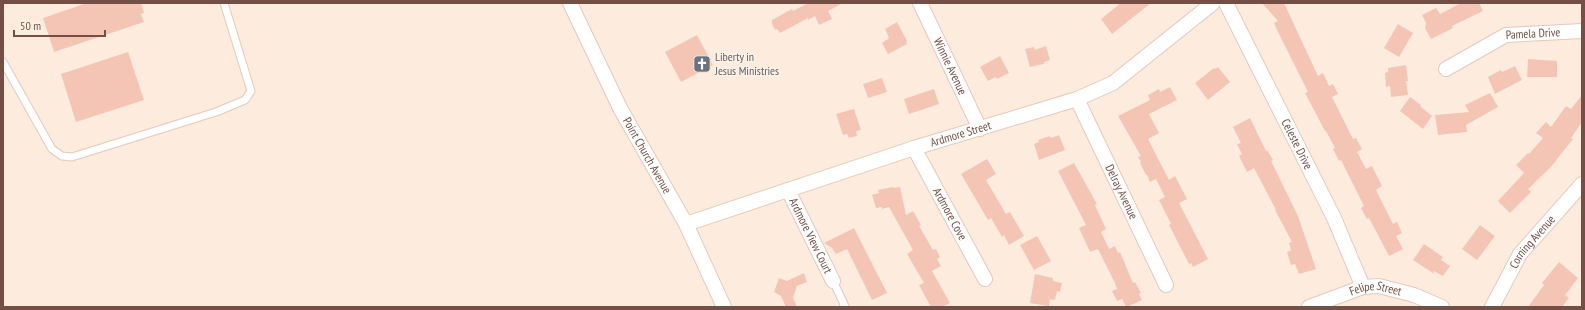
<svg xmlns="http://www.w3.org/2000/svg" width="1585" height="310" viewBox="0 0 1585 310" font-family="'PT Sans Narrow',sans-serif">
<rect width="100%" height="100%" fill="#fdecdd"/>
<path fill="#f4c5b4" d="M87 3H141L144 13 141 14 144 22 54 52 43 18Z
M808 3H843L828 11 832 19 819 25 815 16 808 20V18L780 33 777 29 775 30 772 24V20L792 9 793 11Z
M1121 3H1151L1112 34 1101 19Z
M1262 3H1284L1318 76 1323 73 1329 86 1333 84 1338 94 1332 97 1353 139 1356 138 1362 149 1357 152 1366 169 1372 166 1382 186 1376 190 1393 224 1397 222 1402 233 1396 236 1403 249 1389 256 1369 218 1367 219 1361 208 1364 206 1341 160 1339 161 1333 149 1335 148 1326 131H1325L1305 93 1308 92 1278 32 1274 23 1278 21Z
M1461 3H1479L1483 11 1452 26 1453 28 1431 39 1425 28 1426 23 1422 15 1436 8 1440 14Z
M897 22 907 41 906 42 907 44 888 54 882 43 889 38 885 29Z
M1398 24 1413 33 1399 57 1384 48Z
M697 35 713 65 681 82 665 52Z
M1046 46 1050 60 1044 62V64L1030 67 1025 49 1034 47 1035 50Z
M128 52 144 100 76 122 61 74Z
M1000 56 1009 73 997 79 996 77 988 81 980 67Z
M1528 59 1557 61V77H1527Z
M1406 65 1408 81H1406L1408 95 1391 97 1390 86 1386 87 1385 73 1388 72V68Z
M1515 66 1522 80 1495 94 1488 77 1501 70 1502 72Z
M1218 67 1230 82 1208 100 1195 83 1214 68 1215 69Z
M882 78 887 92 868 98 863 84Z
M1170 87 1177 100 1149 114 1159 133 1148 139 1169 180 1175 176 1187 199 1179 203 1208 259 1193 267 1191 263 1189 264 1169 225 1171 224 1159 200 1165 197 1156 179 1150 182 1147 175H1146L1140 163 1141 162 1138 157 1141 156 1118 116 1150 100 1148 95 1159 89 1160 92Z
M934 89 939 104 909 114 904 99Z
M1490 93 1498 107 1466 125 1467 132 1438 135 1435 115 1469 112 1465 105Z
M1582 95V122L1571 138 1573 139 1550 168 1528 189 1531 192 1510 213 1498 201 1524 173 1516 165 1528 153 1529 154 1543 138 1536 133 1546 122 1551 127 1566 106 1571 109Z
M1410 97 1421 105 1420 106 1432 116 1423 129 1400 111Z
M854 109 861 130 856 131 857 136 849 138 847 134 843 135 836 114Z
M1250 118 1266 151 1267 150 1273 160 1271 161 1298 216 1316 269 1299 274 1295 264 1291 265 1287 252 1291 250 1289 243 1292 242 1275 210H1276L1254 168 1247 172 1239 156 1242 154 1237 144 1241 143 1233 127Z
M1059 135 1065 150 1039 160 1034 144 1039 142 1038 140 1050 136 1051 138Z
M987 159 996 174 986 180 1006 214 1010 212 1024 236 1009 245 1004 235 1002 237 991 218 988 220 961 174Z
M1074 163 1097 204 1095 205 1106 229 1101 232 1109 249 1115 246 1118 253 1120 252 1133 283 1135 282 1141 293 1139 294 1142 300 1127 307H1126L1122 299 1117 301 1112 291 1117 289 1115 283 1098 249 1090 252 1079 228 1086 225 1058 171Z
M893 187 894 188 900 187 906 215 913 211 921 225 919 226 933 250 936 249 940 257 937 259 941 266 932 271 950 303 942 307H931L919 285 924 283 907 254 913 250 889 207 882 209V207L876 208 872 195 879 193 878 190Z
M1480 225 1495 236 1477 260 1462 249Z
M854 228 887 293 872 300 847 249 836 254 832 248 824 243Z
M1037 236 1051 261 1034 270 1020 245Z
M1424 244 1443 257 1441 260 1450 266 1443 276 1434 271 1433 273 1413 260Z
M1559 262 1578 278 1565 295 1569 298 1562 307H1528L1544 285 1542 283Z
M804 273 807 282 797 286 793 298 797 307H786L781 296 774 292 779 278 787 281Z
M1035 274 1053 278V281L1062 283 1060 292 1057 291 1055 300 1050 299 1049 306 1030 303Z"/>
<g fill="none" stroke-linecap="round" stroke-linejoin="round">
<defs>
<path id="lane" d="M3 62 52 149 62 156 72 157 216 112 245 100 251 91 224 3
M833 281 845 306 843 307"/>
<g id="street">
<path id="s1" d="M570 3 620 108 686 224 724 307"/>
<path id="s2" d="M920 3 980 129"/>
<path id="s3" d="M1226 3 1334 218 1363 287"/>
<path id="s4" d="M1446 69 1506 35 1582 31"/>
<path id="s5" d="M1077 99 1166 285"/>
<path id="s6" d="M914 148 985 279"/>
<path id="s7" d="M788 190 833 281"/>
<path id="s8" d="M686 224 914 148 1077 99 1113 83 1213 3"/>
<path id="s9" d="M1309 307 1363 287 1379 286 1414 295 1442 307"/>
<path id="s10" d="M1492 307 1520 254 1582 184"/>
</g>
</defs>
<use href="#lane" stroke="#e3c9bc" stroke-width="9"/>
<use href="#street" stroke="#e3c9bc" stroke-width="16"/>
<use href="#lane" stroke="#fff" stroke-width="7"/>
<use href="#street" stroke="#fff" stroke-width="14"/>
</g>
<defs>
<symbol id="church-square" viewBox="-11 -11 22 22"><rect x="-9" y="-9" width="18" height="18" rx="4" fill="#6b7280" stroke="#fff1e4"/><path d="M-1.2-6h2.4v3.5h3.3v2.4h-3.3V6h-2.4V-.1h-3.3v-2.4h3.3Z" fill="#fff"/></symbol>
</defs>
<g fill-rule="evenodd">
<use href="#church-square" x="692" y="54" width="20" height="20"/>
</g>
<g text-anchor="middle" stroke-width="3" stroke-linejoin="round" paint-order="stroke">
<g font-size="12" fill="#734f45" stroke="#fff1e4">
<text dy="4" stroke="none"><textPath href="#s4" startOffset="96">Pamela Drive</textPath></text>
<text dy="4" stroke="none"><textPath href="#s2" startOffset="70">Winnie Avenue</textPath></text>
<text dy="4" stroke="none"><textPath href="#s8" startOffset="289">Ardmore Street</textPath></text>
<text dy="4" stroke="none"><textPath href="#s3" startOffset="158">Celeste Drive</textPath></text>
<text dy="4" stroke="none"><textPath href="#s1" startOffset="171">Point Church Avenue</textPath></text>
<text dy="4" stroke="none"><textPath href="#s5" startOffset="103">Delray Avenue</textPath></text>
<text dy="4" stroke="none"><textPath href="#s6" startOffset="75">Ardmore Cove</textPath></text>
<text dy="4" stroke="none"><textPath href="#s7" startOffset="51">Ardmore View Court</textPath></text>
<text dy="4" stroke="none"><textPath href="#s10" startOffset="77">Corning Avenue</textPath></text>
<text dy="4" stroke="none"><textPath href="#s9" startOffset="70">Felipe Street</textPath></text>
</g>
<g font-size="12" fill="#5b616d" stroke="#fff1e4" text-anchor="start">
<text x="715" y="61">Liberty in<tspan x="715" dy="14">Jesus Ministries</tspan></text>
</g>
</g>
<rect width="1585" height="310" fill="none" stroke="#734f45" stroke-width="8"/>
<path d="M14 30v6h91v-6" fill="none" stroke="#734f45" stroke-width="2"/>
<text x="20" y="30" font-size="12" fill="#734f45" stroke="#fff1e4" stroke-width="3" paint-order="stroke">50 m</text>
</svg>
